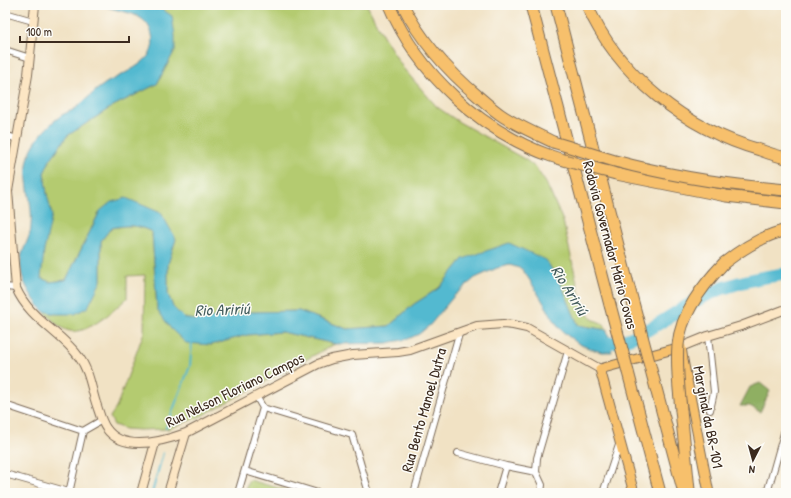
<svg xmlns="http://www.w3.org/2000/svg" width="791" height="498" viewBox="0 0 791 498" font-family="'Patrick Hand',sans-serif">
<rect width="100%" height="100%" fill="#fdfcf7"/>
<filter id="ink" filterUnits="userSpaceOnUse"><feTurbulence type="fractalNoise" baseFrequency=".025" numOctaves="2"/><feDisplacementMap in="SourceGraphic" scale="8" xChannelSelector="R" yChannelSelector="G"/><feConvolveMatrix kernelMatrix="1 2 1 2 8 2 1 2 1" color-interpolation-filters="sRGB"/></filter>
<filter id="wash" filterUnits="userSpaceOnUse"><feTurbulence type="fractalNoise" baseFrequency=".012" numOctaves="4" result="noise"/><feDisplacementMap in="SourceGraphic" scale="16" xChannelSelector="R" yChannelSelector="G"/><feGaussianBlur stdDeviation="0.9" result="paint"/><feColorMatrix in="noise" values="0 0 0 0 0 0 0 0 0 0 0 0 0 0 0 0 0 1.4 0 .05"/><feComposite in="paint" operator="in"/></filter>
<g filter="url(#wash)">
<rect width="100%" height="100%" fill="#f1e2c4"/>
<path fill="#b4cb6f" stroke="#787a46" d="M156 5H367L382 34 403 68 437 107 459 122 526 160 536 168 546 183 563 221 580 296 586 312 592 319 604 324 607 330 578 325 562 286 546 260 463 259 439 288 414 304 389 326 347 329 299 311 252 312 194 320 184 318 173 307 168 294V264L176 239 100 211 66 280 50 282 41 278 47 194 44 173 50 160 67 136 113 106 157 84 175 50 171 16Z
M125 226H138L152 232 157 309 211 345 247 335 282 332 335 344 201 416 168 429 140 430 125 429 114 425 110 417 116 408 144 332 145 275 127 276V298C116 309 87 335 70 331 59 329 51 318 43 311L56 314 101 281V241L111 228Z
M250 480 285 490 284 493H245L248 482Z"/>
<path fill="#8faf62" stroke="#656c40" d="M760 383 770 391 760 412 750 406H740L750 387Z"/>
<path fill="#52b9d0" stroke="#467277" d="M102 5H156L172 16 175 36V50L157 84 113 106 67 136 50 160 44 173 47 194 52 215 44 251 41 278 50 282 66 280 100 211 111 202 126 198 161 213 176 239 168 264V294L173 307 184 318 194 320 252 312 299 311 347 329 389 326 414 304 439 288 463 259 509 243 546 260 562 286 578 325 607 330 612 352H602L591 349 579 344 568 336 559 328 529 279 522 269 510 265 497 268 475 278 454 296 430 325 419 334 408 339 387 343 335 344 282 332 247 335 211 345 186 343 171 329 157 309 152 232C136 224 128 225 111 228L101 241V281L88 307 75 314H56L43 311C30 295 16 275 22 254 25 244 31 236 31 225 34 197 17 171 35 143 42 132 52 122 62 115 67 112 72 111 76 108 86 100 95 90 106 83 120 75 139 68 149 55 156 44 153 27 142 19 131 11 115 11 102 5Z"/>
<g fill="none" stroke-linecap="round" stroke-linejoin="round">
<path stroke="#52b9d0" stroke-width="2" d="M166 428 190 366 192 342
M152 493 163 453"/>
<path stroke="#52b9d0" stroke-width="13" d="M594 342C599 344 603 343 609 343 646 339 674 310 707 295 732 283 759 277 786 274"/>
</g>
</g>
<g filter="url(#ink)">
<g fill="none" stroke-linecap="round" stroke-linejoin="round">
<defs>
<path id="street" d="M5 13 33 21
M5 50 30 58
M5 135 17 139
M5 287 16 288
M708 336 714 392 710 410
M5 405 83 431
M263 408 352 435 369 493
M458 453 506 466
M245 471 318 493
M536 472 542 485 541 493
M5 474 69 492
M69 493 83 431 102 420
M238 493 263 408 256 396
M414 493 459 334
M498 493 506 466 536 472 537 458 568 351
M603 493 620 442
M767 493 786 426"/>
<path id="secondary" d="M35 5 28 75 8 191 16 288C30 320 60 331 79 357 89 370 91 387 96 403 99 411 101 421 106 428 123 453 164 441 186 433L318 364 332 359 353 355 398 352 410 350 477 326 503 324 513 325 527 328 600 369
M681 347 708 336 741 326 786 309
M141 493 155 443
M168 493 186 433"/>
<path id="primary" d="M634 493 600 369 681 347 683 360 709 493"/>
<path id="highway" d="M403 5C421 42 449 72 480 98 488 105 496 112 504 117 520 127 537 134 553 142
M531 5 610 305
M556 5 627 280
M587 5C618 76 686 129 760 150 768 153 777 156 786 158
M616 174 726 196 786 203
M724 263C743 248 762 236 786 230
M650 366 684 493
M628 372 660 493
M681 410 689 490"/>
</defs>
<use href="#street" stroke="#7b6a58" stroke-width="8"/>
<use href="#secondary" stroke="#7b6a58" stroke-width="10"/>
<use href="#primary" stroke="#7b6a58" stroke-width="11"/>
<use href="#highway" stroke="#7b6a58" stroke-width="13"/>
<use href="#street" stroke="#fff" stroke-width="6"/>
<use href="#secondary" stroke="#fce6c4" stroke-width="8"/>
<use href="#primary" stroke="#f7c06c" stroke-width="9"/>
<use href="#highway" stroke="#f7c06c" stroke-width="11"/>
<defs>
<path id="highway-bridge" d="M389 5C418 74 481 131 551 156 572 163 594 168 616 174
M553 142C574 148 594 155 615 161 670 176 728 185 786 190
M627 280 650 366
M610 305 628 372
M681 410C679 388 676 366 678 345 681 313 703 285 724 263"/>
</defs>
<use href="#highway-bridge" stroke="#7b6a58" stroke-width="13" stroke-linecap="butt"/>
<use href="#highway-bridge" stroke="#f7c06c" stroke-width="11"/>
</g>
</g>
<g text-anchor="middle" stroke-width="3" stroke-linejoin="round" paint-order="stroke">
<g font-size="15" fill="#3b2a1e" stroke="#fdfcf7">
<text transform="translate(610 245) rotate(75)" y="5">Rodovia Governador Mário Covas</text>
<text transform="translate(235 390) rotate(-26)" y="5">Rua Nelson Floriano Campos</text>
<text transform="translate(424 410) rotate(-74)" y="5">Rua Bento Manoel Dutra</text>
<text transform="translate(708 417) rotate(79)" y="5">Marginal da BR-101</text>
</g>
<g font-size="16" font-style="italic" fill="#435c5c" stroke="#fdfcf7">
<text transform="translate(570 290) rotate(58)" y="6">Rio Aririú</text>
<text transform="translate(222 309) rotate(-2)" y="6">Rio Aririú</text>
</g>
</g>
<rect width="791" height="498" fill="none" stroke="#fdfcf7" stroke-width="20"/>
<g transform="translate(753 460) rotate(186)" stroke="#fdfcf7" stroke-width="3" paint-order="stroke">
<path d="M0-3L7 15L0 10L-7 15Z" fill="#3b2a1e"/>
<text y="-6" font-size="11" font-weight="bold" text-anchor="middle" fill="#3b2a1e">N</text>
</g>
<path d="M20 36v6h109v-6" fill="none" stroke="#3b2a1e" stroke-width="2"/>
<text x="26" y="36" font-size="12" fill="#3b2a1e" stroke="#fdfcf7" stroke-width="3" paint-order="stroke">100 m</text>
</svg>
